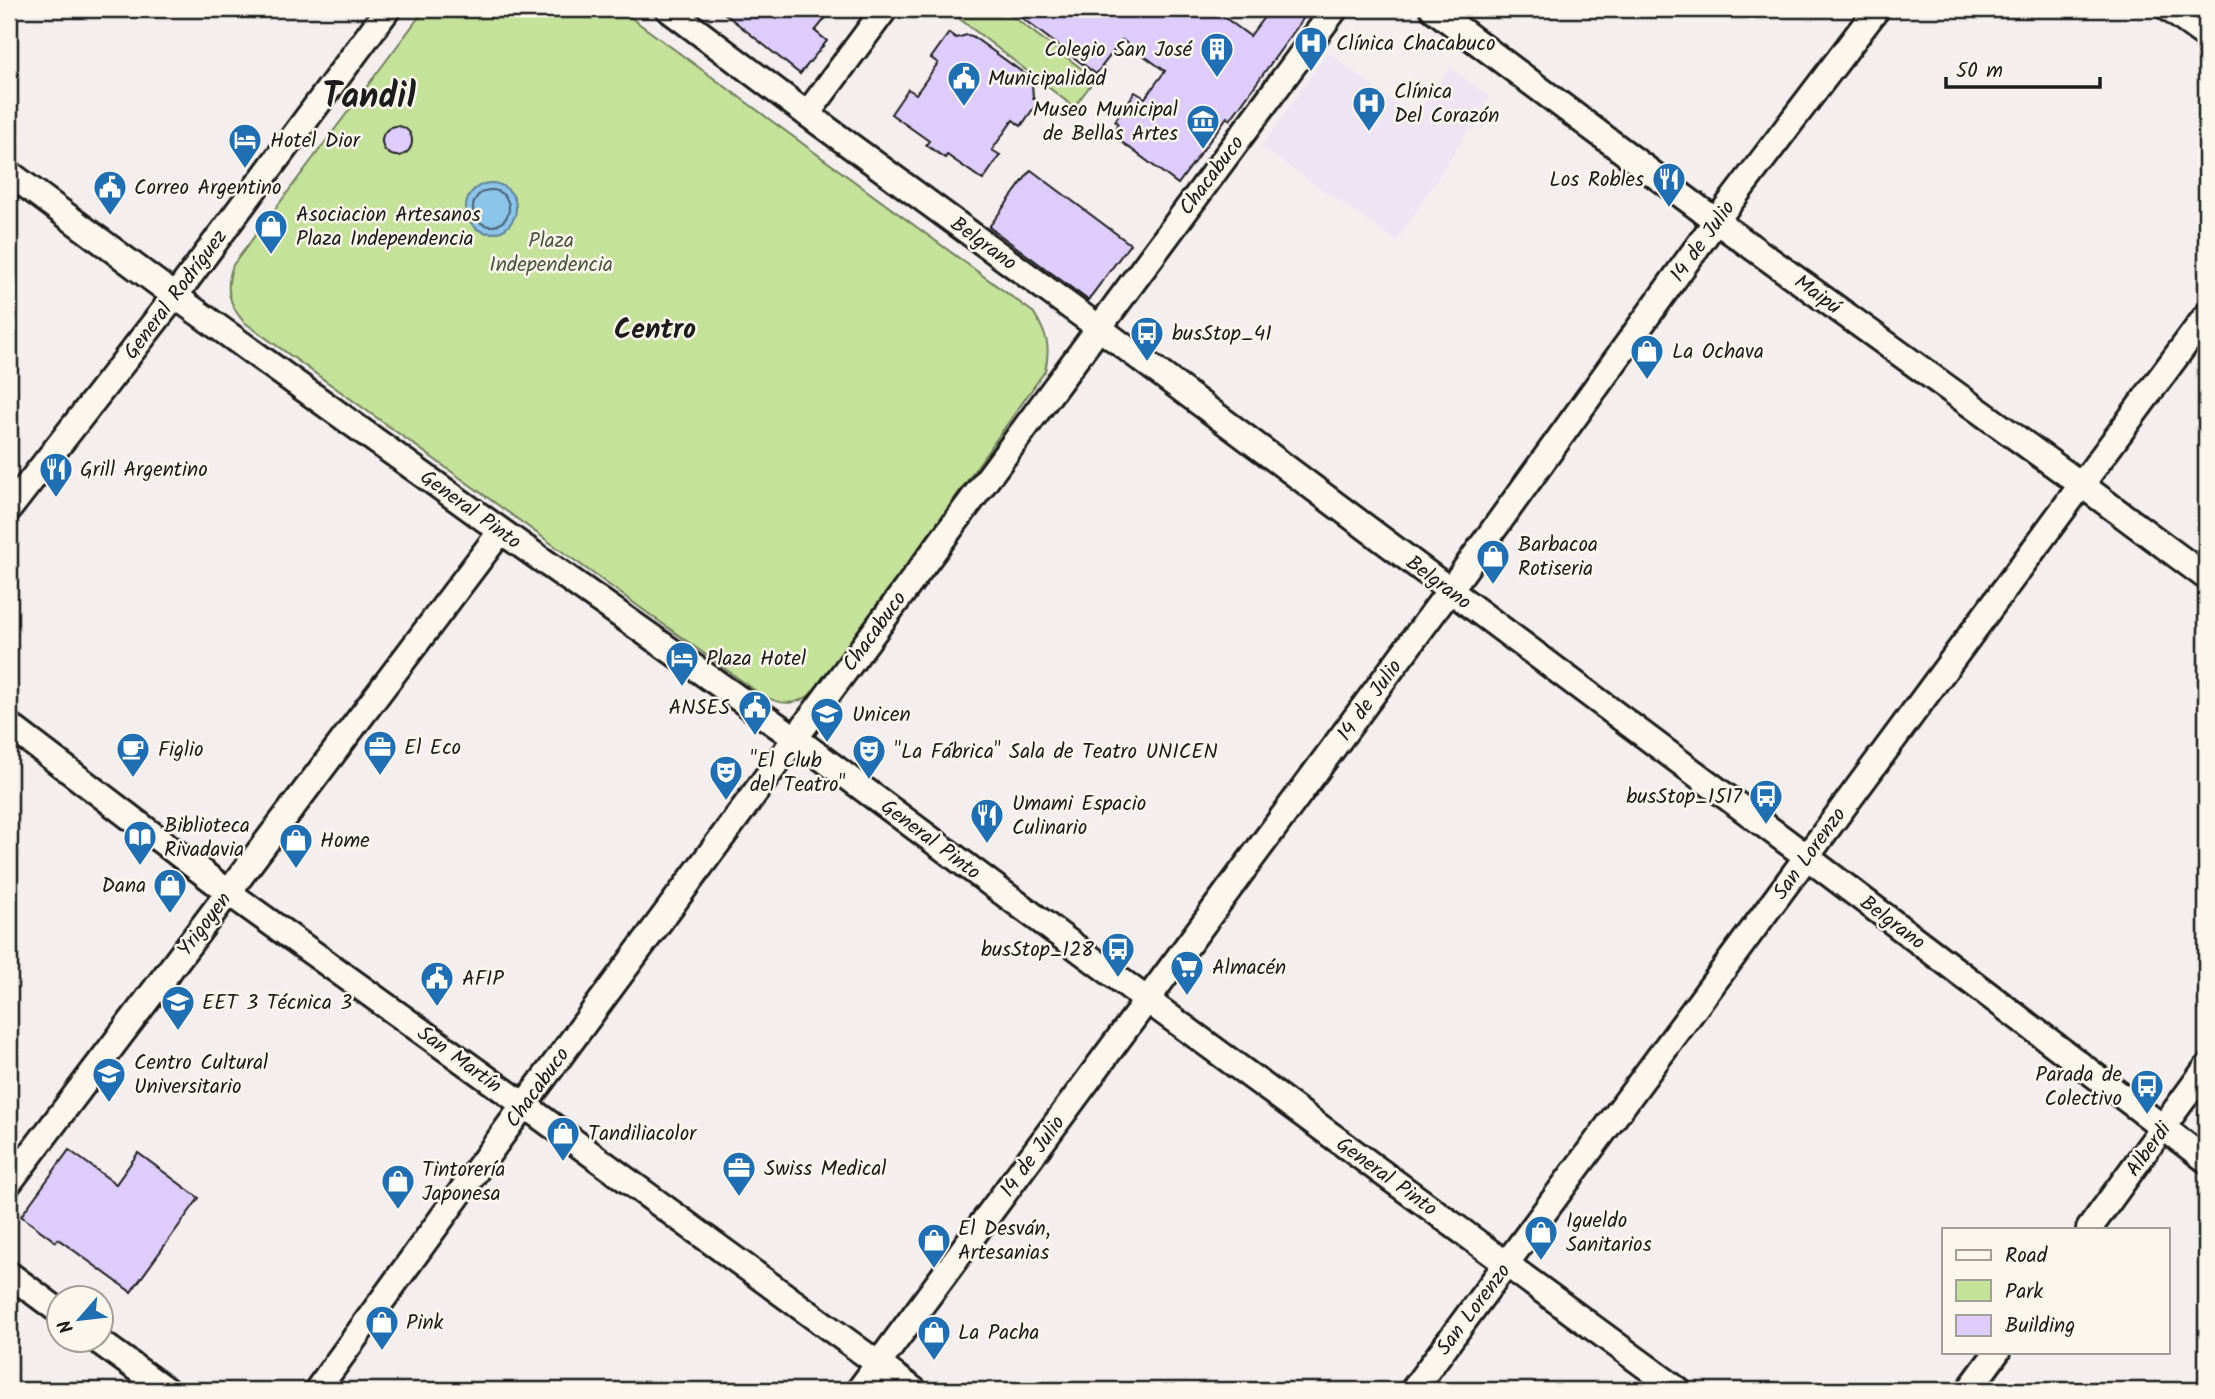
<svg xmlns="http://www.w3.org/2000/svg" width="2215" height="1399" viewBox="0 0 2215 1399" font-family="Kalam,sans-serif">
<rect width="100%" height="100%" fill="#f5eeef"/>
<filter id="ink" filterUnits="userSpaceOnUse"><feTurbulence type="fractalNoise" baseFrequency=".0143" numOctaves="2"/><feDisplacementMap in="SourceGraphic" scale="14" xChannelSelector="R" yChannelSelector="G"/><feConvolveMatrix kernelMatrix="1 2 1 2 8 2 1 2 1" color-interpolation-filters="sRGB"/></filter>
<g filter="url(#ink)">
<path fill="#eee4f3" d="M1328 52 1414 118 1450 68 1490 97 1397 241 1261 147Z"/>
<path fill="#c4e29a" stroke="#707f5b" stroke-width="2" d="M425 9H619L1034 313C1047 335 1051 346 1045 371L819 689C797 706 783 707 760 694L244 322C228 304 225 287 233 265Z
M955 9H1003L1095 79 1074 107 952 13Z"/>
<path fill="#8cc4ea" stroke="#5f8198" stroke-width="2" d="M466 208a25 25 0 1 1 50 0a25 25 0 1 1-50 0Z"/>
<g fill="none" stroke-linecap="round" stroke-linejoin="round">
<path stroke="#495f6e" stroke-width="2" d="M473 208a18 18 0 1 1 36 0a18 18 0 1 1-36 0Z"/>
</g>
<path fill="#deccfd" stroke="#1c1c1c" stroke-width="2" d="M719 9H833L815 31 827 41 800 74Z
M1010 9H1213L1250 36 1270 9H1310L1230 120 1227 117 1178 184 1111 134 1118 124 1115 121 1135 92 1145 98 1165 71 1122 40 1096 74Z
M949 33 956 38 967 35 972 36 1029 77 1032 83 1033 98 1038 102 1021 126 1013 120 992 150 1000 155 983 180 947 155 945 158 926 145 929 141 891 114 908 89 916 94 938 63 931 58Z
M382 141a15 15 0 1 1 30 0a15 15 0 1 1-30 0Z
M1031 170 1130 244 1088 300 989 227Z
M69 1150 116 1184 138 1153 199 1198 131 1292 58 1239 56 1242 21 1216Z"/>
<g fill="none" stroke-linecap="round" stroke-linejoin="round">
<defs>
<path id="street" d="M668 9 807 114 1098 327 1807 857 2206 1160
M1433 9 1716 221 2082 485 2206 577
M2169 9 2206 36
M807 114 885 9
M9 173 175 296 501 531 795 738 1147 1000 1678 1390
M9 509 175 296 388 9
M9 725 228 892 524 1105 914 1390
M9 1183 501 531
M2089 1229 2206 1068
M9 1274 60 1312
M97 1340 166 1390
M317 1390 524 1105 1335 9
M859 1390 1450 590 1716 221 1877 9
M1413 1390 2206 316
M1969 1390 1997 1352"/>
</defs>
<use href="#street" stroke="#1c1c1c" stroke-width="30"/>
<use href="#street" stroke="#fbf7ec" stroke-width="24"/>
</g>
</g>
<defs>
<symbol id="hospital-pin" viewBox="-11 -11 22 30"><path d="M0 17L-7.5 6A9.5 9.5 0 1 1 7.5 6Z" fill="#1f6fb2" stroke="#fbf7ec"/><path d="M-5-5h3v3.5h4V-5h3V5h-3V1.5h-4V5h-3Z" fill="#fff"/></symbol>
<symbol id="building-pin" viewBox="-11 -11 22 30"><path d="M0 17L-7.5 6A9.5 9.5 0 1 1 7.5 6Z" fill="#1f6fb2" stroke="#fbf7ec"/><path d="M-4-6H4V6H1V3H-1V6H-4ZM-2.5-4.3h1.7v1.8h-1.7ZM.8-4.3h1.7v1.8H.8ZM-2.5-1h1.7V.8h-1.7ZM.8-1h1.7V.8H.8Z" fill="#fff"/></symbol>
<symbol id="civic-pin" viewBox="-11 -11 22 30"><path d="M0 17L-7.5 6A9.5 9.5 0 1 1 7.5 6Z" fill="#1f6fb2" stroke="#fbf7ec"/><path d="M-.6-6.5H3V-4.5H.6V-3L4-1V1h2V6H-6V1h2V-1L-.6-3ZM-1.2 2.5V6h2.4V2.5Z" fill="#fff"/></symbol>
<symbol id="museum-pin" viewBox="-11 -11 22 30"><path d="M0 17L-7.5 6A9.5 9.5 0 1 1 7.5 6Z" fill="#1f6fb2" stroke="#fbf7ec"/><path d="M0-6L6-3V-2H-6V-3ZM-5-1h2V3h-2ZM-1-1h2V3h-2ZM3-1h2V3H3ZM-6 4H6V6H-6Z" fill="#fff"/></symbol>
<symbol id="hotel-pin" viewBox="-11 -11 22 30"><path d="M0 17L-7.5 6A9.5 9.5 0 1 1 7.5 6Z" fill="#1f6fb2" stroke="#fbf7ec"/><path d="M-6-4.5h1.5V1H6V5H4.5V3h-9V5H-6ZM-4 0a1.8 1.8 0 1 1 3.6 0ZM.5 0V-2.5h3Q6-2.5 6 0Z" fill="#fff"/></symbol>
<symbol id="restaurant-pin" viewBox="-11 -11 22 30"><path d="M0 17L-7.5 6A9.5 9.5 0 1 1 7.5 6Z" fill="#1f6fb2" stroke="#fbf7ec"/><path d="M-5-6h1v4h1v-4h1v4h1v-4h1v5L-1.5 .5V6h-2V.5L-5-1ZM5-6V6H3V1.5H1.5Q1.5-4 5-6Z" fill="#fff"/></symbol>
<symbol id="shop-pin" viewBox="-11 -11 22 30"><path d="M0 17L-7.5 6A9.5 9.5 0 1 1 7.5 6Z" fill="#1f6fb2" stroke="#fbf7ec"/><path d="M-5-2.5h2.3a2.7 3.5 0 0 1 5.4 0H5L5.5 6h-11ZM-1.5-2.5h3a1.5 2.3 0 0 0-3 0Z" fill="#fff"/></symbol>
<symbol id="bus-pin" viewBox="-11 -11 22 30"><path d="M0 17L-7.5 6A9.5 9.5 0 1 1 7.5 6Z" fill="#1f6fb2" stroke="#fbf7ec"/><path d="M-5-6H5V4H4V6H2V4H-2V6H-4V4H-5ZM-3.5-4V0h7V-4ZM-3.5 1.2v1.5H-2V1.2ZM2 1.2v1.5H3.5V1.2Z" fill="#fff"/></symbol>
<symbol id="university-pin" viewBox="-11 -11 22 30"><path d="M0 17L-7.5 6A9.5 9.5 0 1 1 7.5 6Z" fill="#1f6fb2" stroke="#fbf7ec"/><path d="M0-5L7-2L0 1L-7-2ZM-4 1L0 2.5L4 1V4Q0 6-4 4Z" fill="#fff"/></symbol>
<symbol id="office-pin" viewBox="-11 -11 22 30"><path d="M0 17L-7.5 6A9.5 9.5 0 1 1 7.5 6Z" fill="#1f6fb2" stroke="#fbf7ec"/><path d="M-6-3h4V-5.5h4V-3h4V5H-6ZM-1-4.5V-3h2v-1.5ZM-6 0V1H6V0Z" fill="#fff"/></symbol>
<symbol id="cafe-pin" viewBox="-11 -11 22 30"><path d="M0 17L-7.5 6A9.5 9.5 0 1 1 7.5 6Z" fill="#1f6fb2" stroke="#fbf7ec"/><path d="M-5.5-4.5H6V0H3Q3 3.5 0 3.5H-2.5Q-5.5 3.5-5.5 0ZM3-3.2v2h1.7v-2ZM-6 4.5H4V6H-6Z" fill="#fff"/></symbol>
<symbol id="theatre-pin" viewBox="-11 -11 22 30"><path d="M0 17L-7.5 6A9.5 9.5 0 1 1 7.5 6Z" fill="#1f6fb2" stroke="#fbf7ec"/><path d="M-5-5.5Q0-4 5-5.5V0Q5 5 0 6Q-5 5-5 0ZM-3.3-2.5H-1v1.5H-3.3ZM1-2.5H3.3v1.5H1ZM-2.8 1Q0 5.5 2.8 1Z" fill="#fff"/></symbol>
<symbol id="library-pin" viewBox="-11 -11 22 30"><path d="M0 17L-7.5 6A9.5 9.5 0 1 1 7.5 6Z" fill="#1f6fb2" stroke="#fbf7ec"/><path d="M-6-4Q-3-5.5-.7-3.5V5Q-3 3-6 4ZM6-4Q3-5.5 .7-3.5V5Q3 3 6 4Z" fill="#fff"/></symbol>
<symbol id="supermarket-pin" viewBox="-11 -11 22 30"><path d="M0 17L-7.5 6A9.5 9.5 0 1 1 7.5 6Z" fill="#1f6fb2" stroke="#fbf7ec"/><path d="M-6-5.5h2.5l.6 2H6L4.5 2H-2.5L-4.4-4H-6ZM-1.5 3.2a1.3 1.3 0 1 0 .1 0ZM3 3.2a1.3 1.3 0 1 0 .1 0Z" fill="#fff"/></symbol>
<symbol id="school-pin" viewBox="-11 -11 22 30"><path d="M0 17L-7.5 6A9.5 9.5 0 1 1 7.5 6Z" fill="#1f6fb2" stroke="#fbf7ec"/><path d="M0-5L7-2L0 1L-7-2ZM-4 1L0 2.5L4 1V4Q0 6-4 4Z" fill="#fff"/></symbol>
</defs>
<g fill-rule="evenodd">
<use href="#hospital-pin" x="1292" y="24" width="38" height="52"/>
<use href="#building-pin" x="1198" y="30" width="38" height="52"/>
<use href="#civic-pin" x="945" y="59" width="38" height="52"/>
<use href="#hospital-pin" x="1350" y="84" width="38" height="52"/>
<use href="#museum-pin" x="1184" y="102" width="38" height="52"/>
<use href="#hotel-pin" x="226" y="121" width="38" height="52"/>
<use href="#restaurant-pin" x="1650" y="160" width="38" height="52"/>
<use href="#civic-pin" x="91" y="168" width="38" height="52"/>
<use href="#shop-pin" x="252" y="207" width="38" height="52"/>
<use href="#bus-pin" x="1128" y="314" width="38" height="52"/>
<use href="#shop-pin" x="1628" y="332" width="38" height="52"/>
<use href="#restaurant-pin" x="37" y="450" width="38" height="52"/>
<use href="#shop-pin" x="1474" y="537" width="38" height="52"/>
<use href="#hotel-pin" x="663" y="639" width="38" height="52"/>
<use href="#civic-pin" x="736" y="688" width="38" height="52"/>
<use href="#university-pin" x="808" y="695" width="38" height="52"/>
<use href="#office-pin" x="361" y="728" width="38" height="52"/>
<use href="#cafe-pin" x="114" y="730" width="38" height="52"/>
<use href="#theatre-pin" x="850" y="732" width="38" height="52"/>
<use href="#theatre-pin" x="707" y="753" width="38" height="52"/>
<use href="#bus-pin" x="1747" y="777" width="38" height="52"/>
<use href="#restaurant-pin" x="968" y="796" width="38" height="52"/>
<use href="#library-pin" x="121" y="818" width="38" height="52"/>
<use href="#shop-pin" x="277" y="821" width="38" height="52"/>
<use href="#shop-pin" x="151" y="866" width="38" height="52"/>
<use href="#bus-pin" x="1099" y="930" width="38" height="52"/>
<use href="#supermarket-pin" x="1168" y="948" width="38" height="52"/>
<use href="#civic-pin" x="418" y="959" width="38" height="52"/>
<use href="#school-pin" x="159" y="983" width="38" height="52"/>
<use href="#school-pin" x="90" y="1055" width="38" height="52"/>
<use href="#bus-pin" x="2128" y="1067" width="38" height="52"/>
<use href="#shop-pin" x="544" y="1114" width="38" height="52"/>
<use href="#office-pin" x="720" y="1149" width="38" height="52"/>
<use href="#shop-pin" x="379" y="1162" width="38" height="52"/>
<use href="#shop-pin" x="1522" y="1213" width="38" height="52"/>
<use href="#shop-pin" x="915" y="1221" width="38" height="52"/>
<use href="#shop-pin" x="363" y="1303" width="38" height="52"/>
<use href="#shop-pin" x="915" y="1313" width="38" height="52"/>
</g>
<g text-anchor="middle" stroke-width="5" stroke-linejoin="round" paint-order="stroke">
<g font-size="21" fill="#1c1c1c" stroke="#fbf7ec" text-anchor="start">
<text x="1336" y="50">Clínica Chacabuco</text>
<text x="1192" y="56" text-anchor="end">Colegio San José</text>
<text x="988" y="85">Municipalidad</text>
<text x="1394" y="98">Clínica<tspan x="1394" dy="24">Del Corazón</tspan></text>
<text x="1178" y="116" text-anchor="end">Museo Municipal<tspan x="1178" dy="24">de Bellas Artes</tspan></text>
<text x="270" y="147">Hotel Dior</text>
<text x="1644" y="186" text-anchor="end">Los Robles</text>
<text x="134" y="194">Correo Argentino</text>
<text x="296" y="221">Asociacion Artesanos<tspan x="296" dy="24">Plaza Independencia</tspan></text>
<text x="1172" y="340">busStop_41</text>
<text x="1672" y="358">La Ochava</text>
<text x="80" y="476">Grill Argentino</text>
<text x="1518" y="551">Barbacoa<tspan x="1518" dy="24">Rotiseria</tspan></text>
<text x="706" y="665">Plaza Hotel</text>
<text x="730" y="714" text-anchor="end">ANSES</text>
<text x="852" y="721">Unicen</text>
<text x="404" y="754">El Eco</text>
<text x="158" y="756">Figlio</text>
<text x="894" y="758">"La Fábrica" Sala de Teatro UNICEN</text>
<text x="750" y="767">"El Club<tspan x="750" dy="24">del Teatro"</tspan></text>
<text x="1742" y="803" text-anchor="end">busStop_1517</text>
<text x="1012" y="810">Umami Espacio<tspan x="1012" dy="24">Culinario</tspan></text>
<text x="164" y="832">Biblioteca<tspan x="164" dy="24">Rivadavia</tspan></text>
<text x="320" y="847">Home</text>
<text x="146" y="892" text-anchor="end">Dana</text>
<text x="1094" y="956" text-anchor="end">busStop_128</text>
<text x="1212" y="974">Almacén</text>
<text x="462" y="985">AFIP</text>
<text x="202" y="1009">EET 3 Técnica 3</text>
<text x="134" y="1069">Centro Cultural<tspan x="134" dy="24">Universitario</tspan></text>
<text x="2122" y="1081" text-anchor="end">Parada de<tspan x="2122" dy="24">Colectivo</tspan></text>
<text x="588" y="1140">Tandiliacolor</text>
<text x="764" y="1175">Swiss Medical</text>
<text x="422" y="1176">Tintorería<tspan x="422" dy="24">Japonesa</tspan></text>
<text x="1566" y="1227">Igueldo<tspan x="1566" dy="24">Sanitarios</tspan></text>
<text x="958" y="1235">El Desván,<tspan x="958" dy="24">Artesanias</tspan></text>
<text x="406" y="1329">Pink</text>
<text x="958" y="1339">La Pacha</text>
</g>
<g font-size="21" fill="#1c1c1c" stroke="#fbf7ec">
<text transform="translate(1211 175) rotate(-53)" y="7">Chacabuco</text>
<text transform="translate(1702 241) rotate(-54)" y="7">14 de Julio</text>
<text transform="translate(984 243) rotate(36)" y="7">Belgrano</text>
<text transform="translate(175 294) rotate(-53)" y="7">General Rodríguez</text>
<text transform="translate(1818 294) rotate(36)" y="7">Maipú</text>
<text transform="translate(471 509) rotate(36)" y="7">General Pinto</text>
<text transform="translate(1439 582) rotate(37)" y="7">Belgrano</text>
<text transform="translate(874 631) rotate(-54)" y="7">Chacabuco</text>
<text transform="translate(1369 700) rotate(-54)" y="7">14 de Julio</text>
<text transform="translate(931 839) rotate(37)" y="7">General Pinto</text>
<text transform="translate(1809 853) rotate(-54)" y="7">San Lorenzo</text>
<text transform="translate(1893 922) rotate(37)" y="7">Belgrano</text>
<text transform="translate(204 924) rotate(-53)" y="7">Yrigoyen</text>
<text transform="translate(460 1059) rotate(36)" y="7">San Martín</text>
<text transform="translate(537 1087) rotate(-54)" y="7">Chacabuco</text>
<text transform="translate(2148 1149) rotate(-54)" y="7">Alberdi</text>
<text transform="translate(1032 1156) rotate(-54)" y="7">14 de Julio</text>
<text transform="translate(1387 1176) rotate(36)" y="7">General Pinto</text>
<text transform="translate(1473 1309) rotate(-53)" y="7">San Lorenzo</text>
</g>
<g font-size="21" fill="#4e5742" stroke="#fbf7ec">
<text x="551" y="247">Plaza<tspan x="551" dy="24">Independencia</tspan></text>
</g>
<g font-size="28" font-weight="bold" fill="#1c1c1c" stroke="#fbf7ec">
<text x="655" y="338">Centro</text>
</g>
<g font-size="35" font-weight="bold" fill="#1c1c1c" stroke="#fbf7ec">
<text x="369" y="107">Tandil</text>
</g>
</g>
<rect width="2215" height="1399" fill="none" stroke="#fbf7ec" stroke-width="35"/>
<rect x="18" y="18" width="2180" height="1364" fill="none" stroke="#1c1c1c" stroke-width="2.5" filter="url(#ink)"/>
<rect x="1942" y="1228" width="228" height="126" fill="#fbf7ec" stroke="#a29f99" stroke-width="2"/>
<rect x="1956" y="1250" width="35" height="10" fill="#fbf7ec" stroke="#a29f99" stroke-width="2"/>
<text x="2005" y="1262" font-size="21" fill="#1c1c1c">Road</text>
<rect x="1956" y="1280" width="35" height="21" fill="#c4e29a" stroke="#a29f99" stroke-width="2"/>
<text x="2005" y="1298" font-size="21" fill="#1c1c1c">Park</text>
<rect x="1956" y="1315" width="35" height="21" fill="#deccfd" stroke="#a29f99" stroke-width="2"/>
<text x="2005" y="1332" font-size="21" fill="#1c1c1c">Building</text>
<g transform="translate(80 1319) rotate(242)"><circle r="33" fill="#fbf7ec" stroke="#a29f99" stroke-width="2"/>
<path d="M0-5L12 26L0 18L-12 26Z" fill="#1f6fb2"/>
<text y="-10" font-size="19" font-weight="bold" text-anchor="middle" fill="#1c1c1c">N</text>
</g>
<path d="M1946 77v10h154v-10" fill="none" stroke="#1c1c1c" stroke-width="3.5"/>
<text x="1956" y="77" font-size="21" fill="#1c1c1c" stroke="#fbf7ec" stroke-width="5" paint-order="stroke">50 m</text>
</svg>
